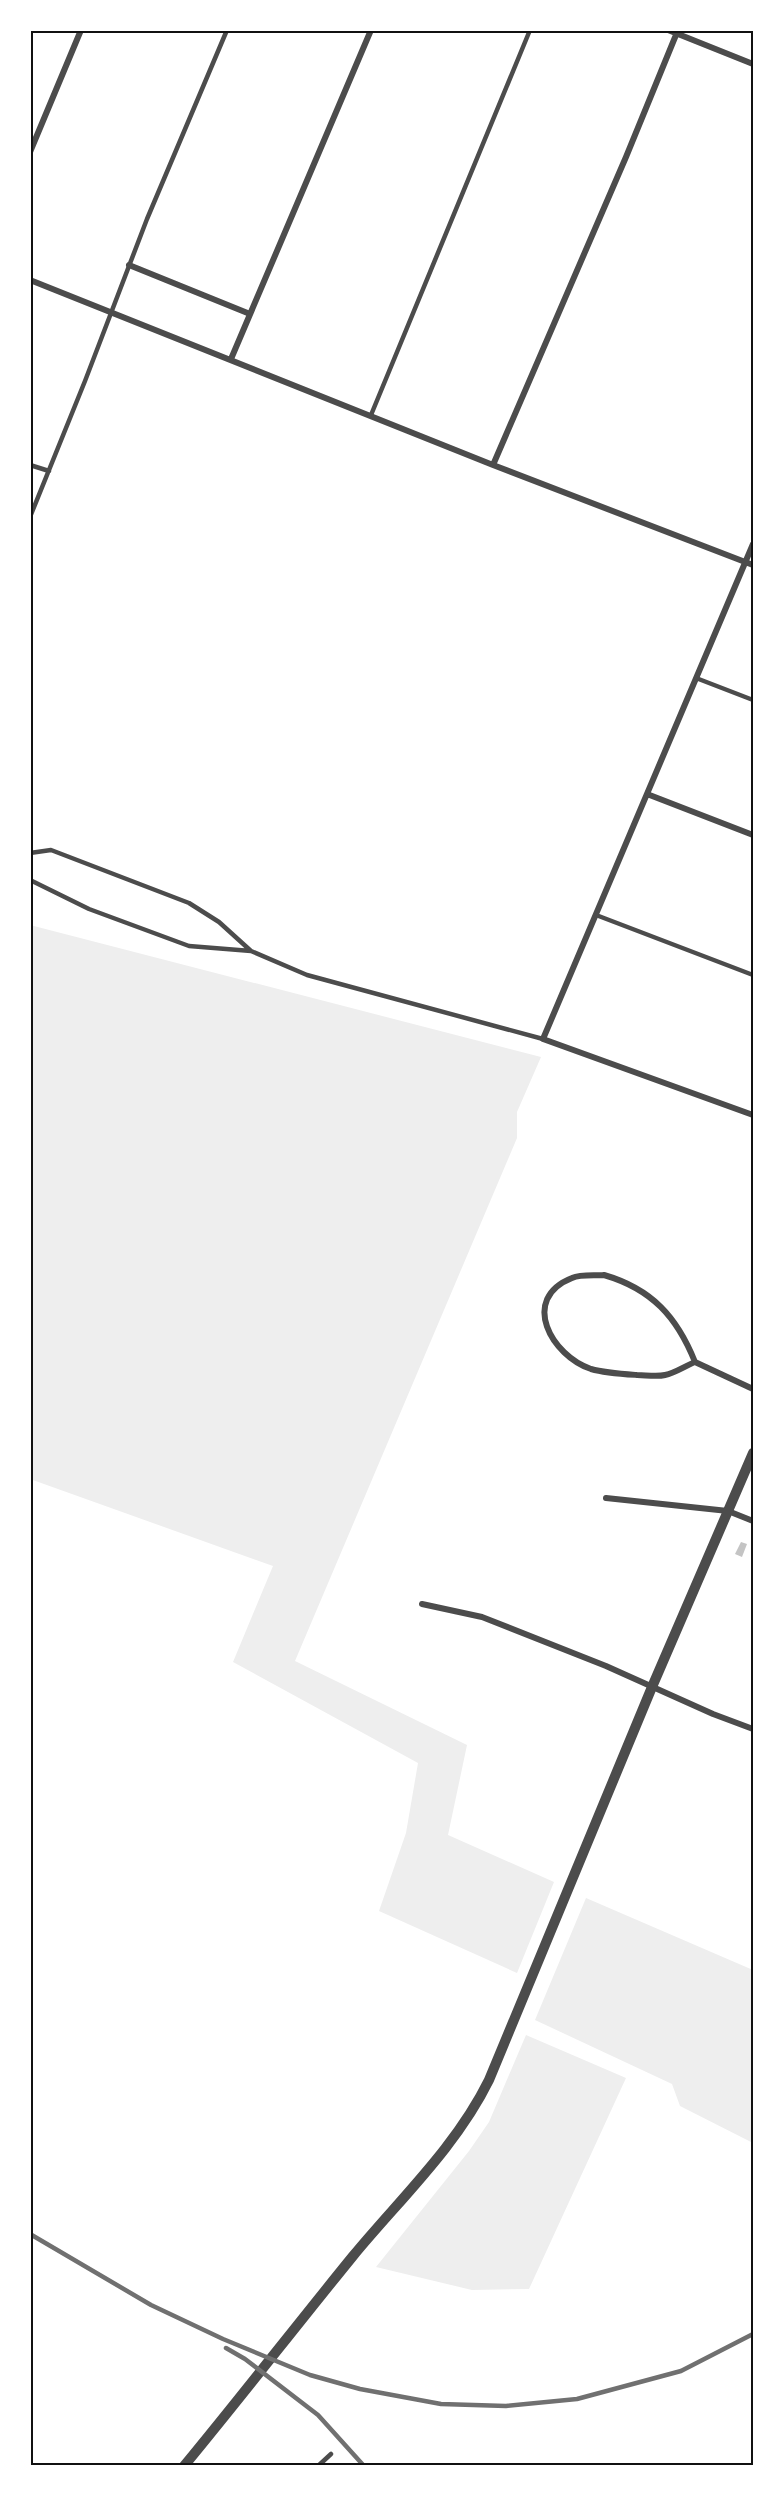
<svg xmlns="http://www.w3.org/2000/svg" width="783" height="2496" viewBox="0 0 783 2496" font-family="Mulish,sans-serif">
<rect width="100%" height="100%" fill="#fff"/>
<path fill="#eee" d="M30 925 541 1057 517 1112V1138L295 1661 467 1745 448 1835 554 1882 517 1973 379 1911 406 1833 418 1763 233 1662 273 1566 30 1479Z
M586 1898 753 1970V2143L680 2106 672 2084 535 2020Z
M526 2035 626 2078 529 2289 472 2290 376 2267 469 2151 489 2122Z"/>
<path fill="#c4c4c4" d="M741 1542 747 1544 742 1557 735 1554Z"/>
<g fill="none" stroke-linecap="round" stroke-linejoin="round">
<path stroke="#4c4c4c" stroke-width="4.5" d="M371 415 530 30
M30 465 49 471
M30 517 85 381 147 219 227 30
M696 678 753 700
M30 853 51 850 189 903 219 922 251 951 307 975 543 1039
M30 880 89 909 189 946 251 951
M596 915 753 975
M318 2466 331 2454"/>
<path stroke="#4c4c4c" stroke-width="6" d="M668 30 753 64
M30 152 81 30
M129 265 250 314
M30 280 493 465 753 565
M231 359 371 30
M493 465 626 157 678 30
M753 544 543 1039 753 1115
M647 794 753 835
M604 1275C652 1289 677 1317 695 1362 685 1366 675 1373 665 1375 657 1377 645 1375 637 1375 622 1374 605 1373 591 1369 552 1356 519 1299 572 1278 581 1274 595 1276 604 1275Z
M695 1362 753 1389
M606 1498 728 1511 753 1521
M422 1604 482 1617 606 1666 713 1714 753 1729"/>
<path stroke="#4c4c4c" stroke-width="10" d="M184 2466C241 2397 296 2326 353 2256 400 2199 456 2147 489 2080L652 1687 753 1453"/>
<path stroke="#707070" stroke-width="4.5" d="M30 2234 151 2305 223 2339 310 2375 360 2389 441 2404 506 2406 577 2399 681 2371 753 2334
M226 2348 245 2359 318 2415 364 2466"/>
</g>
<rect width="783" height="2496" fill="none" stroke="#ffffff" stroke-width="63"/>
<rect x="32" y="32" width="720" height="2432" fill="none" stroke="#111" stroke-width="2"/>
</svg>
